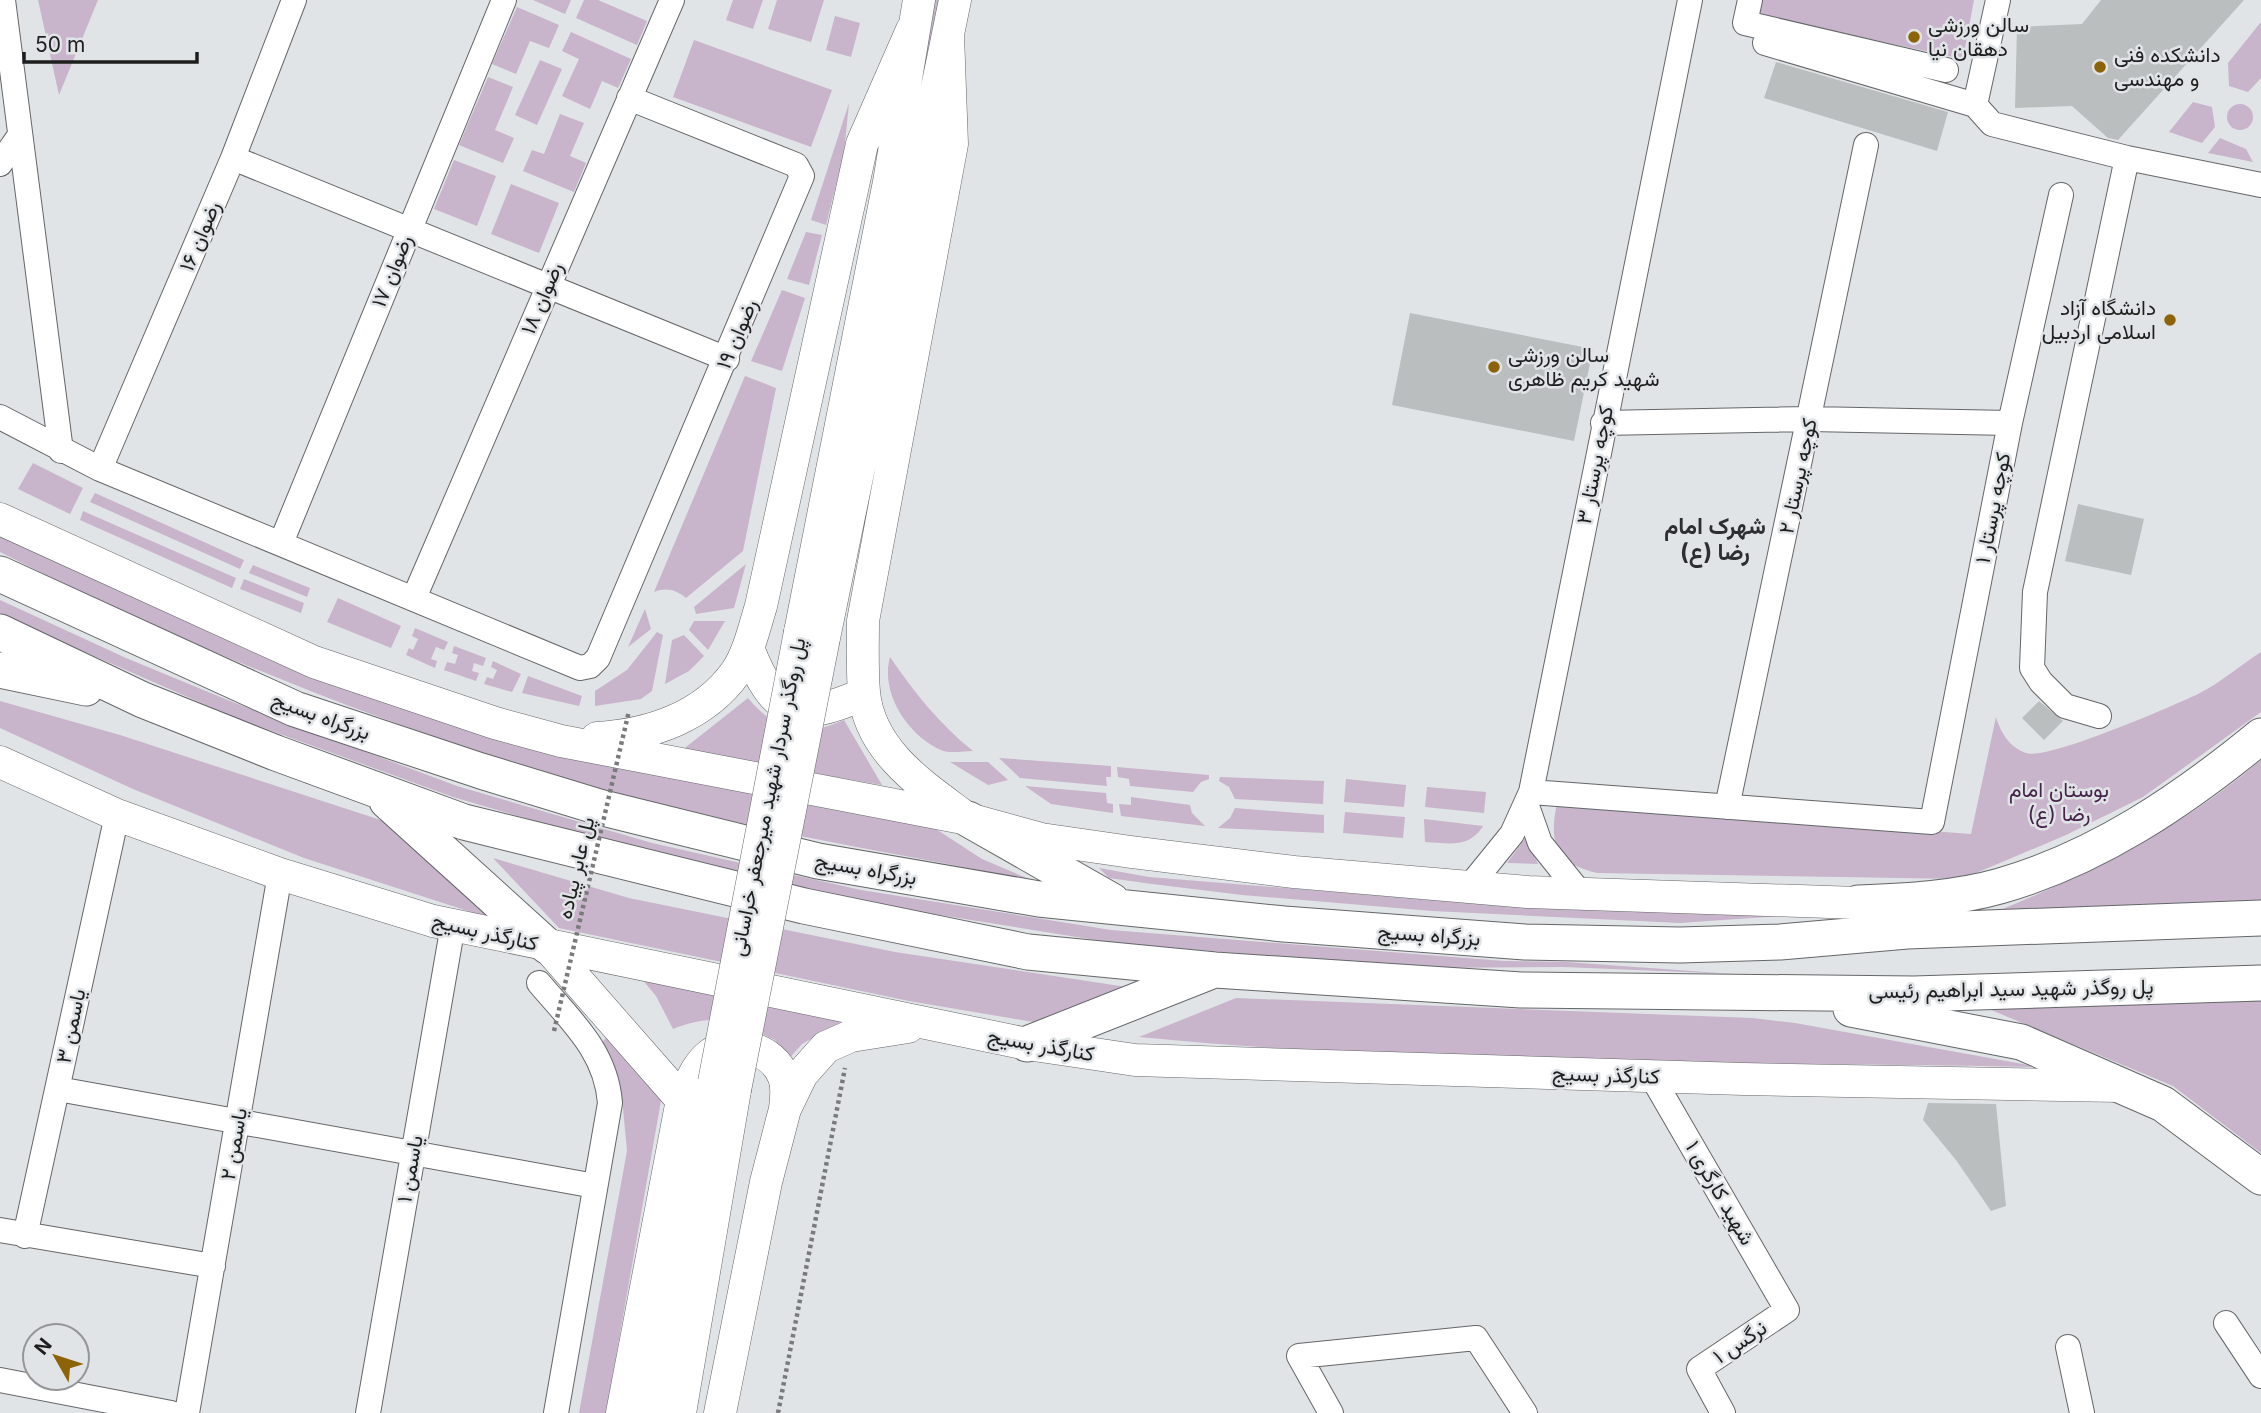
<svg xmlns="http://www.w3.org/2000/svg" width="2261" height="1413" viewBox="0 0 2261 1413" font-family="Inter,Vazirmatn,sans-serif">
<rect width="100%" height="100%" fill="#e1e4e6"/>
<path fill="#c8b4cb" d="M38 0H98L59 95Z
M533 0H571L565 14Z
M584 0H598L647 21 637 45 576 18Z
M733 0H763L753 29 726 20Z
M777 0H824L811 42 768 29Z
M935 0H941L923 102 918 100Z
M1761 0H1974L1963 59 1757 15Z
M517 7 559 25 549 48 530 41 516 74 492 64Z
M835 16 860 23 851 57 826 50Z
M2261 22V78L2248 92 2229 86 2228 63Z
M571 32 631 59 618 88 602 81 590 109 562 96 579 59 562 51Z
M694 40 832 90 811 147 673 97Z
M540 60 562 69 537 125 515 115Z
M488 77 513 87 495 130 514 138 503 163 459 145Z
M2193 102 2212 107 2215 127 2202 143 2169 132Z
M849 103 844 153 826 225 811 220Z
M2227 117a13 13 0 1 1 26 0a13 13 0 1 1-26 0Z
M560 114 584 123 570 156 586 163 574 192 523 171 532 150 544 154Z
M2220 138 2246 149 2253 162 2208 153Z
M454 160 496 176 477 226 434 209Z
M511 184 559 203 539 253 491 234Z
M806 232 822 235 809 285 787 279Z
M782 290 805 298 782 371 751 361Z
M745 376 776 388 743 551 686 598C676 590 667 587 654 592Z
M33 463 83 488 70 514 18 489Z
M95 493 244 560 240 569 90 502Z
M83 511 236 578 232 588 80 520Z
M0 532 58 563 296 666 922 820 982 859 1034 881C917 857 796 838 680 810 449 753 212 659 0 552Z
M746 564 734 608 696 614 694 607Z
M253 565 310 588 307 597 249 573Z
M244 579 304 603 301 613 240 589Z
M338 598 401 626 391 648 327 622Z
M0 600 126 658 235 703 457 786 652 843 861 890 1111 930 1504 961 1566 962 1733 974 1564 967 1406 968 1108 942 859 902 650 855 453 797 231 716 14 621 0 613Z
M645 609 651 629 628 647Z
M694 621H725L708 650 689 630Z
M415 628 448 642 444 650 436 647 431 659 437 661 435 668 406 655 409 648 413 650 418 639 412 636Z
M657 632 663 635 652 691 641 699 595 706V691L627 670Z
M684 635 704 656 689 671 665 684 672 640Z
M454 646 486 658 483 666 474 663 472 671 479 673 476 681 444 670 447 662 455 664 458 655 452 653Z
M2261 652V712L2143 797 2066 835 1962 879 1597 873C1554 863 1549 842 1557 803L1971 834 1996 717C2001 733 2009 747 2026 753 2046 761 2173 706 2198 694 2220 683 2241 665 2261 652Z
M890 657C914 692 939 724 973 751 964 751 949 754 941 750 907 735 880 692 890 657Z
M493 661 521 674 512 692 484 684 487 677 493 679 497 670 491 667Z
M528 676 582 696 579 706 522 693Z
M748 698C779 734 802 738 844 720L882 785 681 751Z
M0 701 120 735 396 825 508 924 304 858 133 789 0 728Z
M999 758 1111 766V777H1106L1107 786 1020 778Z
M2261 760V901L1995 912C2092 873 2181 828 2261 760Z
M950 762H988L1008 780 988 785Z
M1117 767 1209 775V779L1201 782 1193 792 1130 786 1129 779 1118 777Z
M1220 777 1324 781 1323 804 1235 799 1229 787 1219 781Z
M1346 779 1406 785 1404 807 1344 802Z
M1025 786 1106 793 1107 803 1113 804V813L1051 804Z
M1427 787 1486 792 1484 813 1425 807Z
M1131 797 1190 805 1192 813 1205 826 1121 816 1119 804 1131 805Z
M1235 808 1324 815V833L1218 828 1230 818Z
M1345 812 1405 817 1403 838 1343 833Z
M1424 819 1483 826C1469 849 1448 843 1425 842Z
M1526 837 1538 864 1507 863Z
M493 858 629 898 895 952 1140 989 1039 1023 909 1001 559 928Z
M1099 868 1149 877 1433 900 1781 916 1680 923 1432 911 1242 895 1152 884 1109 878Z
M636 972 848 1018 802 1044 786 1062 775 1040C736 1021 715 1012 673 1029L656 996Z
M1236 998 1752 1018 1795 1023 2040 1067C1740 1061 1438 1066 1139 1037Z
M2261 998V1153L2173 1086 1984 1007Z
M613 1031 662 1095 606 1413H579L627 1151 622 1098 599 1045Z"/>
<path fill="#babebf" d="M2101 0H2244L2118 140 2108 138 2072 106 2015 108 2017 27 2082 24Z
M1776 62 1948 112 1937 151 1764 98Z
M1410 313 1593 349 1574 441 1392 405Z
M2078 504 2144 519 2131 575 2065 561Z
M2039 701 2063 721 2044 740 2022 718Z
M1928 1103 1996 1104 2006 1206 1991 1211 1956 1160 1923 1120Z"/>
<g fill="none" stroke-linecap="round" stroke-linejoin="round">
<defs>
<path id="minor" d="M3 0 61 451
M1750 0 1745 23 1946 70
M1765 43 1975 105 1992 124 2127 158 2261 185
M1975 105 1998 0
M233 158 727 359
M0 164 20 135
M0 417 100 469 580 668 590 666 598 658 802 176 796 165 629 98
M1603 423 1810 419 2010 423
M100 469 233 158 294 0
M281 543 504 0
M414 598 672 0
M2099 716 2065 706 2041 682 2032 668 2035 592 2127 158
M1531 792 1932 822 2010 423 2061 195
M1527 806 1540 843 1581 894
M1727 807 1866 145
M1469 887 1512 834 1531 792 1690 0
M539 983C571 1021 606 1051 610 1103L556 1413
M1652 1077 1787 1310 1699 1369 1723 1413
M58 1089 595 1186
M0 1230 213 1266
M25 1236 117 815
M2226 1323 2261 1376
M2068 1347 2082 1413
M0 1380 171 1413
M187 1413 280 874
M368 1413 453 925
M1331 1413 1299 1356 1476 1338 1525 1413"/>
<path id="major" d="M948 35 952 144 863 621C863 645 862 669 864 692 869 749 919 783 961 814
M0 519 314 662 495 723 561 741 968 819 1041 839 1131 852 1294 872 1528 892 1858 903
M800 632 889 182 919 0
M824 638 955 0
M748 648C775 717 797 723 864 694
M597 738C650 735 704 717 736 672 749 653 754 628 761 606L862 144 912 30
M0 762 117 815 280 874 433 921 1027 1044 1135 1060 1743 1079 2119 1086
M547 946 682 1100 622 1413
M682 1100C690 1084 696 1065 711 1054 735 1037 773 1049 784 1077 788 1088 786 1098 785 1109
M650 1413 714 1082
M680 1413 735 1090
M720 1413 766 1182 785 1109 802 1074 826 1047 851 1036 908 1027"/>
<path id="highway" d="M0 574 295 709 481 771 599 807 818 861 1039 899 1284 924 1525 942 1680 945 1780 942 1907 931 2261 918
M0 632 143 700 276 753 464 822 804 906 1028 952 1215 970 1521 990 1914 994 2261 983
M0 670 86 688
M387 801 547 946
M968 819 1112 901
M1858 903C1905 901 1954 899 2000 886 2098 858 2183 800 2261 736
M1851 1009 2021 1042 2163 1104 2261 1177
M1027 1044 1209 972"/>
</defs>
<use href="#minor" stroke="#646668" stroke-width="26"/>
<use href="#major" stroke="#646668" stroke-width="33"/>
<use href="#highway" stroke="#646668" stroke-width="37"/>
<path stroke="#787a7b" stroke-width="4.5" stroke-dasharray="3.5 3.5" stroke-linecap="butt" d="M778 1413 845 1068"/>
<use href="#minor" stroke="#fff" stroke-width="24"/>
<use href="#major" stroke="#fff" stroke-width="32"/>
<use href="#highway" stroke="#fff" stroke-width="35"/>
<defs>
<path id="major-bridge" d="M714 1082 800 632
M735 1090 824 638"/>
</defs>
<use href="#major-bridge" stroke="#646668" stroke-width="33" stroke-linecap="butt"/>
<path stroke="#787a7b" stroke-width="4.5" stroke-dasharray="3.5 3.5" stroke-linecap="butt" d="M554 1031 629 711"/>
<use href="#major-bridge" stroke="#fff" stroke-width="32"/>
</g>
<g fill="#8d6307" stroke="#e1e4e6" stroke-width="2.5">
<circle cx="1914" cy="37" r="7"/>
<circle cx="2100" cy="67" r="7"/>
<circle cx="2170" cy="320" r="7"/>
<circle cx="1494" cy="367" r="7"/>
</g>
<g text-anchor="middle" stroke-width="5" stroke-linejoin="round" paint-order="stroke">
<g font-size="21" fill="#1d1e1e" stroke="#e1e4e6" text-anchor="start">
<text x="1928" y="32">سالن ورزشی<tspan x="1928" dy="24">دهقان نیا</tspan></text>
<text x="2114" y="62">دانشکده فنی<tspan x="2114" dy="24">و مهندسی</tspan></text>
<text x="2156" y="315" text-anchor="end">دانشگاه آزاد<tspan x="2156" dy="24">اسلامی اردبیل</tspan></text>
<text x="1508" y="362">سالن ورزشی<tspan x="1508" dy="24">شهید کریم ظاهری</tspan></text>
</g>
<g font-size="21" fill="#1d1e1e" stroke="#e1e4e6">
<text transform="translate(200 236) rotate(-67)" y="7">رضوان ۱۶</text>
<text transform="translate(392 271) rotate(-68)" y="7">رضوان ۱۷</text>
<text transform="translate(542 298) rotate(-67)" y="7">رضوان ۱۸</text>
<text transform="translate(737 334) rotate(-67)" y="7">رضوان ۱۹</text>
<text transform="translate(1595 465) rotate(-79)" y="7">کوچه پرستار ۳</text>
<text transform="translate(1798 476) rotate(-78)" y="7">کوچه پرستار ۲</text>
<text transform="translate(1993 508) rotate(-79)" y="7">کوچه پرستار ۱</text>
<text transform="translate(321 716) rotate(20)" y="7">بزرگراه بسیج</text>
<text transform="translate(768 797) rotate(-79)" y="7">پل روگذر سردار شهید میرجعفر خراسانی</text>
<text transform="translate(576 868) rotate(-77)" y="7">پل عابر پیاده</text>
<text transform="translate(866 869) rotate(10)" y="7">بزرگراه بسیج</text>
<text transform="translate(485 932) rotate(13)" y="7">کنارگذر بسیج</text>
<text transform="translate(1429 935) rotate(4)" y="7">بزرگراه بسیج</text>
<text transform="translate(2011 989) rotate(-1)" y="7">پل روگذر شهید سید ابراهیم رئیسی</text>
<text transform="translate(71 1026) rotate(-78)" y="7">یاسمن ۳</text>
<text transform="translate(1041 1045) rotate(10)" y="7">کنارگذر بسیج</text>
<text transform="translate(1606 1075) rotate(2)" y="7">کنارگذر بسیج</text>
<text transform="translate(234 1144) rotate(-80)" y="7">یاسمن ۲</text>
<text transform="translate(410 1169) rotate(-80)" y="7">یاسمن ۱</text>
<text transform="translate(1720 1193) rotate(60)" y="7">شهید کارگری ۱</text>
<text transform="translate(1740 1342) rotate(-34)" y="7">نرگس ۱</text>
</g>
<g font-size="21" fill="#442249" stroke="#e1e4e6">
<text x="2059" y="797">بوستان امام<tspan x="2059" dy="24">رضا (ع)</tspan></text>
</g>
<g font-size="23" font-weight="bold" fill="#2c2e30" stroke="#e1e4e6">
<text x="1715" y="534">شهرک امام<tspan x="1715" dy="26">رضا (ع)</tspan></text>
</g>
</g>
<g transform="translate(56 1357) rotate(309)"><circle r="33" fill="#e1e4e6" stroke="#939596" stroke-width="2"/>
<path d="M0-5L12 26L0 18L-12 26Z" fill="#8d6307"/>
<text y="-10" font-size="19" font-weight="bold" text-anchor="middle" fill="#1d1e1e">N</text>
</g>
<path d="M24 52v10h173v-10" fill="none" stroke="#1d1e1e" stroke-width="3.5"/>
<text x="35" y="52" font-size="21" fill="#1d1e1e" stroke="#e1e4e6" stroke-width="5" paint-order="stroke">50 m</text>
</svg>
